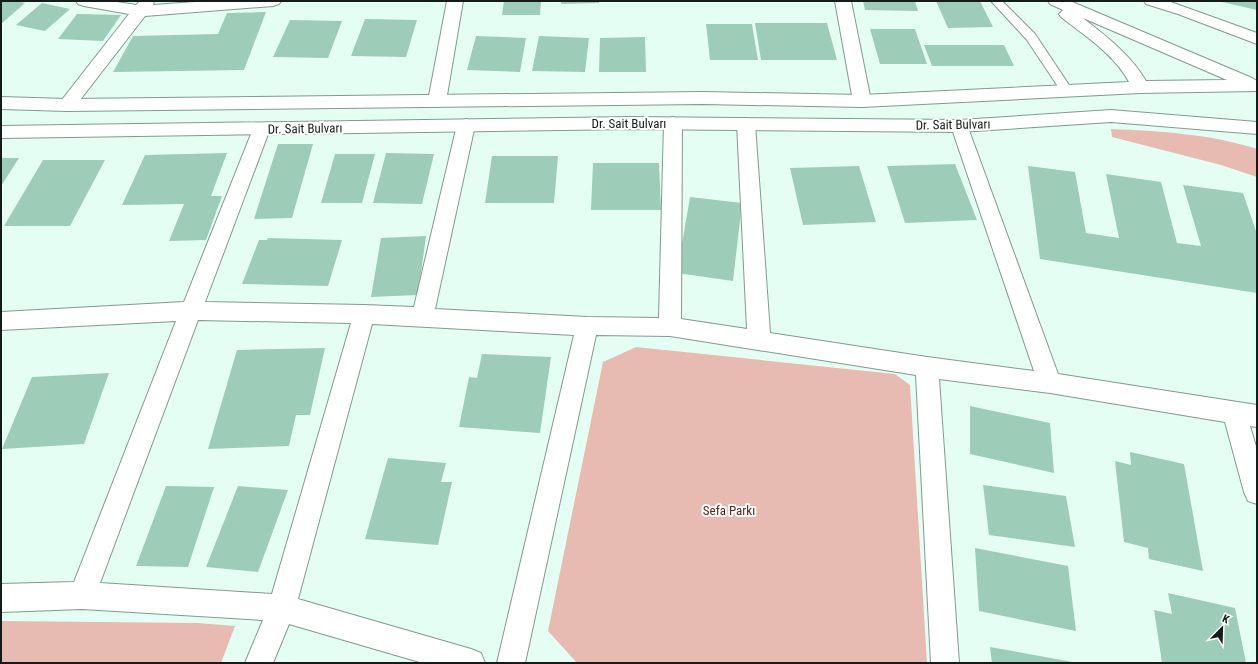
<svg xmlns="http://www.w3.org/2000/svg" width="1258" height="664" viewBox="0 0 1258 664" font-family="'Roboto Condensed',sans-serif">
<rect width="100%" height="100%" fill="#e5fef3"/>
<path fill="#e7bbb2" d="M1111 129C1160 131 1210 134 1257 149V177L1221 165 1112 137Z
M636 347 895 374 910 385 927 663H577L548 631 603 362Z
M1 621 198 623 235 626 221 663H1Z"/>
<path fill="#9dccb9" d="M1 1H17L25 3 1 24Z
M504 1H541L540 15H502Z
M561 1H599V3L561 4Z
M863 1H915L918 11 865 10Z
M936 1H980L993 27 948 28Z
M1223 1H1257V10L1222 2Z
M42 3 70 9 45 31 16 25Z
M266 12 244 70 113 72 133 36 218 34 227 13Z
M77 14 121 15 103 41 58 39Z
M365 19 417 20 406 57 351 56Z
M290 20 342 21 328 58 273 57Z
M755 23H827L837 60H761Z
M706 24H752L758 60H710Z
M870 29H915L927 64H880Z
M476 36 526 38 520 72 467 70Z
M539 36 589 38 585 72 532 71Z
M645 37 646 72H599L600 38Z
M924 45H1004L1014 66H932Z
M278 144H313L292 218 254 219Z
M227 153 211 196H222L206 240 169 241 184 204 122 205 145 155Z
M386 153 434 154 422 204 373 203Z
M335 154H375L362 203H321Z
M492 156H558L554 203H485Z
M1 158H19L1 186Z
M43 160H105L70 226H4Z
M593 163H659L661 210H591Z
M955 164 977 220 905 223 887 166Z
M859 166 876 222 803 225 790 168Z
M1028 166 1075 172 1086 233 1119 238 1106 174 1161 182 1177 243 1201 246 1183 185 1243 193 1257 234V293L1040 259Z
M690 197 742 203 733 281 677 273Z
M426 236 418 295 371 297 381 238Z
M268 238 342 240 328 286 242 284 259 240H267Z
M325 348 310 415H296L289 446 208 449 237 350Z
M482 354 551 357 540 433 459 427 469 377 477 378Z
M109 373 84 444 2 449 32 377Z
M970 406 1050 423 1054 473 970 454Z
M1130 452 1184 464 1203 571 1149 559 1148 548 1124 542 1115 461 1131 465Z
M388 458 446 463 441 482H452L438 545 365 539Z
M983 485 1066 496 1075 547 989 535Z
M166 486 214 487 188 567 136 566Z
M238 486 288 490 258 572 206 567Z
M975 548 1068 566 1076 631 979 611Z
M1168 593 1235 608 1246 663H1162L1154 610 1172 614Z
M990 647 1073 662V663H992Z"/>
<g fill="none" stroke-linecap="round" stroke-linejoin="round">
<defs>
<path id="service" d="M991 1H1002L1035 34 1073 91 1071 94H1063L1027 40Z"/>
<path id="minor" d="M76 1H111L136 5 140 1H154L153 5 209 1H281L279 4 273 6 145 16 73 109 67 111 61 109 58 105 61 101 129 14 84 6 78 4Z
M447 1H463L446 101 443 105 437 107 431 105 428 101Z
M835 1H851L871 101 868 105 862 107 856 105 853 101Z
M673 117 679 119 682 123 681 319 747 329 737 124 740 120 746 118 752 120 755 124 770 333 927 357 1034 371 951 126 954 122 960 120 966 122 1058 374 1257 405V427L1250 426 1257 450V504L1248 501 1244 492 1225 422 1050 393 939 379 959 663H931L916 375 670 336 596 335 525 663H497L574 335 372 324 298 599 471 649 481 653 485 663H423L289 624 273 663H245L263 620 82 609 1 612V584L74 582 176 321 1 330V312L184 302 255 124 261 123 267 124 270 129 205 302 364 305 414 307 457 125 460 121 466 119 472 121 475 125 435 309 587 317 659 318 664 123 667 119ZM198 320 351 323 272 594 100 583Z"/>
<path id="secondary" d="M1048 1H1070L1252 78 1257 81V91L1140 93 862 107 703 104 67 111 1 109V97L67 99 703 92 862 95 1129 82C1115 55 1085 36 1061 17L1059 14 1063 10 1050 4ZM1083 18 1227 80 1146 81C1131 55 1106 36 1083 18Z
M1144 1H1168L1257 33V44L1178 14 1146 4Z
M1111 110 1257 122V134L1111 122 960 132 633 129 1 138V126L633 117 960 120Z"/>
</defs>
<use href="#service" stroke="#81998f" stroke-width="2"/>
<use href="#minor" stroke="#81998f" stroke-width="2"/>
<use href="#secondary" stroke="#81998f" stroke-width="2"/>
<use href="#service" fill="#fff" fill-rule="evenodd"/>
<use href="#minor" fill="#fff" fill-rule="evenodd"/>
<use href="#secondary" fill="#fff" fill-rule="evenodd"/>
</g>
<g text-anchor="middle" stroke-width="4" stroke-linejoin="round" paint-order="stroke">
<g font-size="13" fill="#131c18" stroke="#fff">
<text x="629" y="128">Dr. Sait Bulvarı</text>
<text transform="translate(953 124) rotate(-1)" y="5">Dr. Sait Bulvarı</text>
<text transform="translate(305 128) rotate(-1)" y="5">Dr. Sait Bulvarı</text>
</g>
<g font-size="13" fill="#5a2118" stroke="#fff">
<text x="729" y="515">Sefa Parkı</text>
</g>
</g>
<rect width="1258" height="664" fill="none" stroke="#131c18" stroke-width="4"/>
<g transform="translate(1222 628) rotate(23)" stroke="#ffffff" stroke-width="3" paint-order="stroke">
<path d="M0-3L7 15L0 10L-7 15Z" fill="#131c18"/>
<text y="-6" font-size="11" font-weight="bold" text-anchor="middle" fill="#131c18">K</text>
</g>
</svg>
